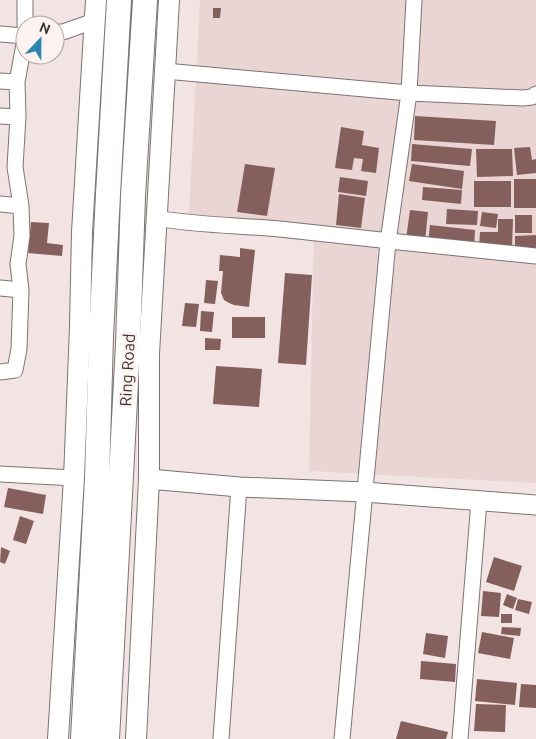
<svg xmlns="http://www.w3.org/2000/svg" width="536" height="739" viewBox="0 0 536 739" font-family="Ubuntu,sans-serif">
<rect width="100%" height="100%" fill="#f1e4e3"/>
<path fill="#e9d5d3" d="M200 0H536V483L309 471 314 227 189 214Z"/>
<path fill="#845f5c" d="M213 8H221L220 18H213Z
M415 116 496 121 494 145 414 140Z
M341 127 364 131 362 145 379 148 376 173 361 171 363 159 354 158 352 170 335 168Z
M412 144 472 149 470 166 411 161Z
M530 147 532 160 536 159V173L517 175 514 148Z
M476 149H512L513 176 477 177Z
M245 164 275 168 267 216 237 212Z
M412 164 464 171 462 189 409 181Z
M340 177 368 181 366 196 338 192Z
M514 179H536V208H514Z
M474 181H511V207H474Z
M423 187 462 190 461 204 422 200Z
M339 194 365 198 361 228 336 225Z
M447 209 478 211 477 225 446 224Z
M410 210 428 212 425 241 406 239Z
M482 212 498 214 496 228 480 226Z
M515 215H532V233H515Z
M498 219H513L512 248H479L480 232H498Z
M31 222 49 223 47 243 63 245 62 256 28 253Z
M430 225 475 230 474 249 428 244Z
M536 235V250H515V236Z
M240 248 255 250 249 307 234 305 229 303 224 300 221 293 223 271H219L220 255 240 257Z
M285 273 312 275 306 365 278 363Z
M206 280 218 281 215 304 204 303Z
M185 303 199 304 196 327 182 326Z
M201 311 214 312 212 332 200 331Z
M232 317H265V338H232Z
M205 338 221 339 220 350H205Z
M216 366 262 369 259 407 213 404Z
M8 488 46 495 43 514 4 507Z
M20 516 34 521 26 544 13 540Z
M1 547 10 551 5 564 0 562Z
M494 557 522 566 514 591 486 582Z
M483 591 501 593 499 617 481 616Z
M507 594 517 598 513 609 503 605Z
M518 599 532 602 529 614 515 610Z
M501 614H512V623H501Z
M502 627 521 628 520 636 501 634Z
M482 632 514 638 510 659 478 653Z
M426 633 448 636 445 658 423 654Z
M421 661 456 664 455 682 420 679Z
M477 679 517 683 515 705 475 701Z
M521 684 536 685V708L519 707Z
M476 704 506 705 505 732 474 731Z
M401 721 448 732 446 739H396Z"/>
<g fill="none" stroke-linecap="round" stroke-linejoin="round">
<defs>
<path id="minor" d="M25 0V25
M55 32H63L94 21
M0 34 25 36
M165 71 409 93 523 98 532 97 536 94
M0 81 17 82
M0 116 18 117
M0 204 21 206
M156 218C200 226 244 225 289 230 371 239 454 248 536 256
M0 288 21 290
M0 372 15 370 19 349 21 290 18 264 22 236 21 206 15 167 18 117 17 82 25 39
M0 474 74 478
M221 739 239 487
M342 739 388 242 409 93 414 0
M460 739 479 501"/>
<path id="tertiary" d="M149 479 239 487 364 492 536 505"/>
<path id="secondary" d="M58 739 74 478 80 327 82 232 96 0
M136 739 149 479V354L169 0"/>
<path id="trunk" d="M83 739 97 478 101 337 108 194 119 0
M107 739 128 344 133 196 145 0"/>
</defs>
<use href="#minor" stroke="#7e7372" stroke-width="17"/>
<use href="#tertiary" stroke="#7e7372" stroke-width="21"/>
<use href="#secondary" stroke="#7e7372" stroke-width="22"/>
<use href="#trunk" stroke="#7e7372" stroke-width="26"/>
<use href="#minor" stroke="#fff" stroke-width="15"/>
<use href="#tertiary" stroke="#fff" stroke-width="19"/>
<use href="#secondary" stroke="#fff" stroke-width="20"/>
<use href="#trunk" stroke="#fff" stroke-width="24"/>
</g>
<g text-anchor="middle" stroke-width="5" stroke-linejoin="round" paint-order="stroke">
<g font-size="16" fill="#3a3535" stroke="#fef2f0">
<text transform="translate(127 370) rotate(-87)" y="6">Ring Road</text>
</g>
</g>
<g transform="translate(40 40) rotate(22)"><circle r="24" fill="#fef2f0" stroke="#b0a6a5"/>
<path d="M0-4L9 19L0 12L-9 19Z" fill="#2886b2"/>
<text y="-8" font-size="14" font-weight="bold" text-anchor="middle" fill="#3a3535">N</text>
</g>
</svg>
